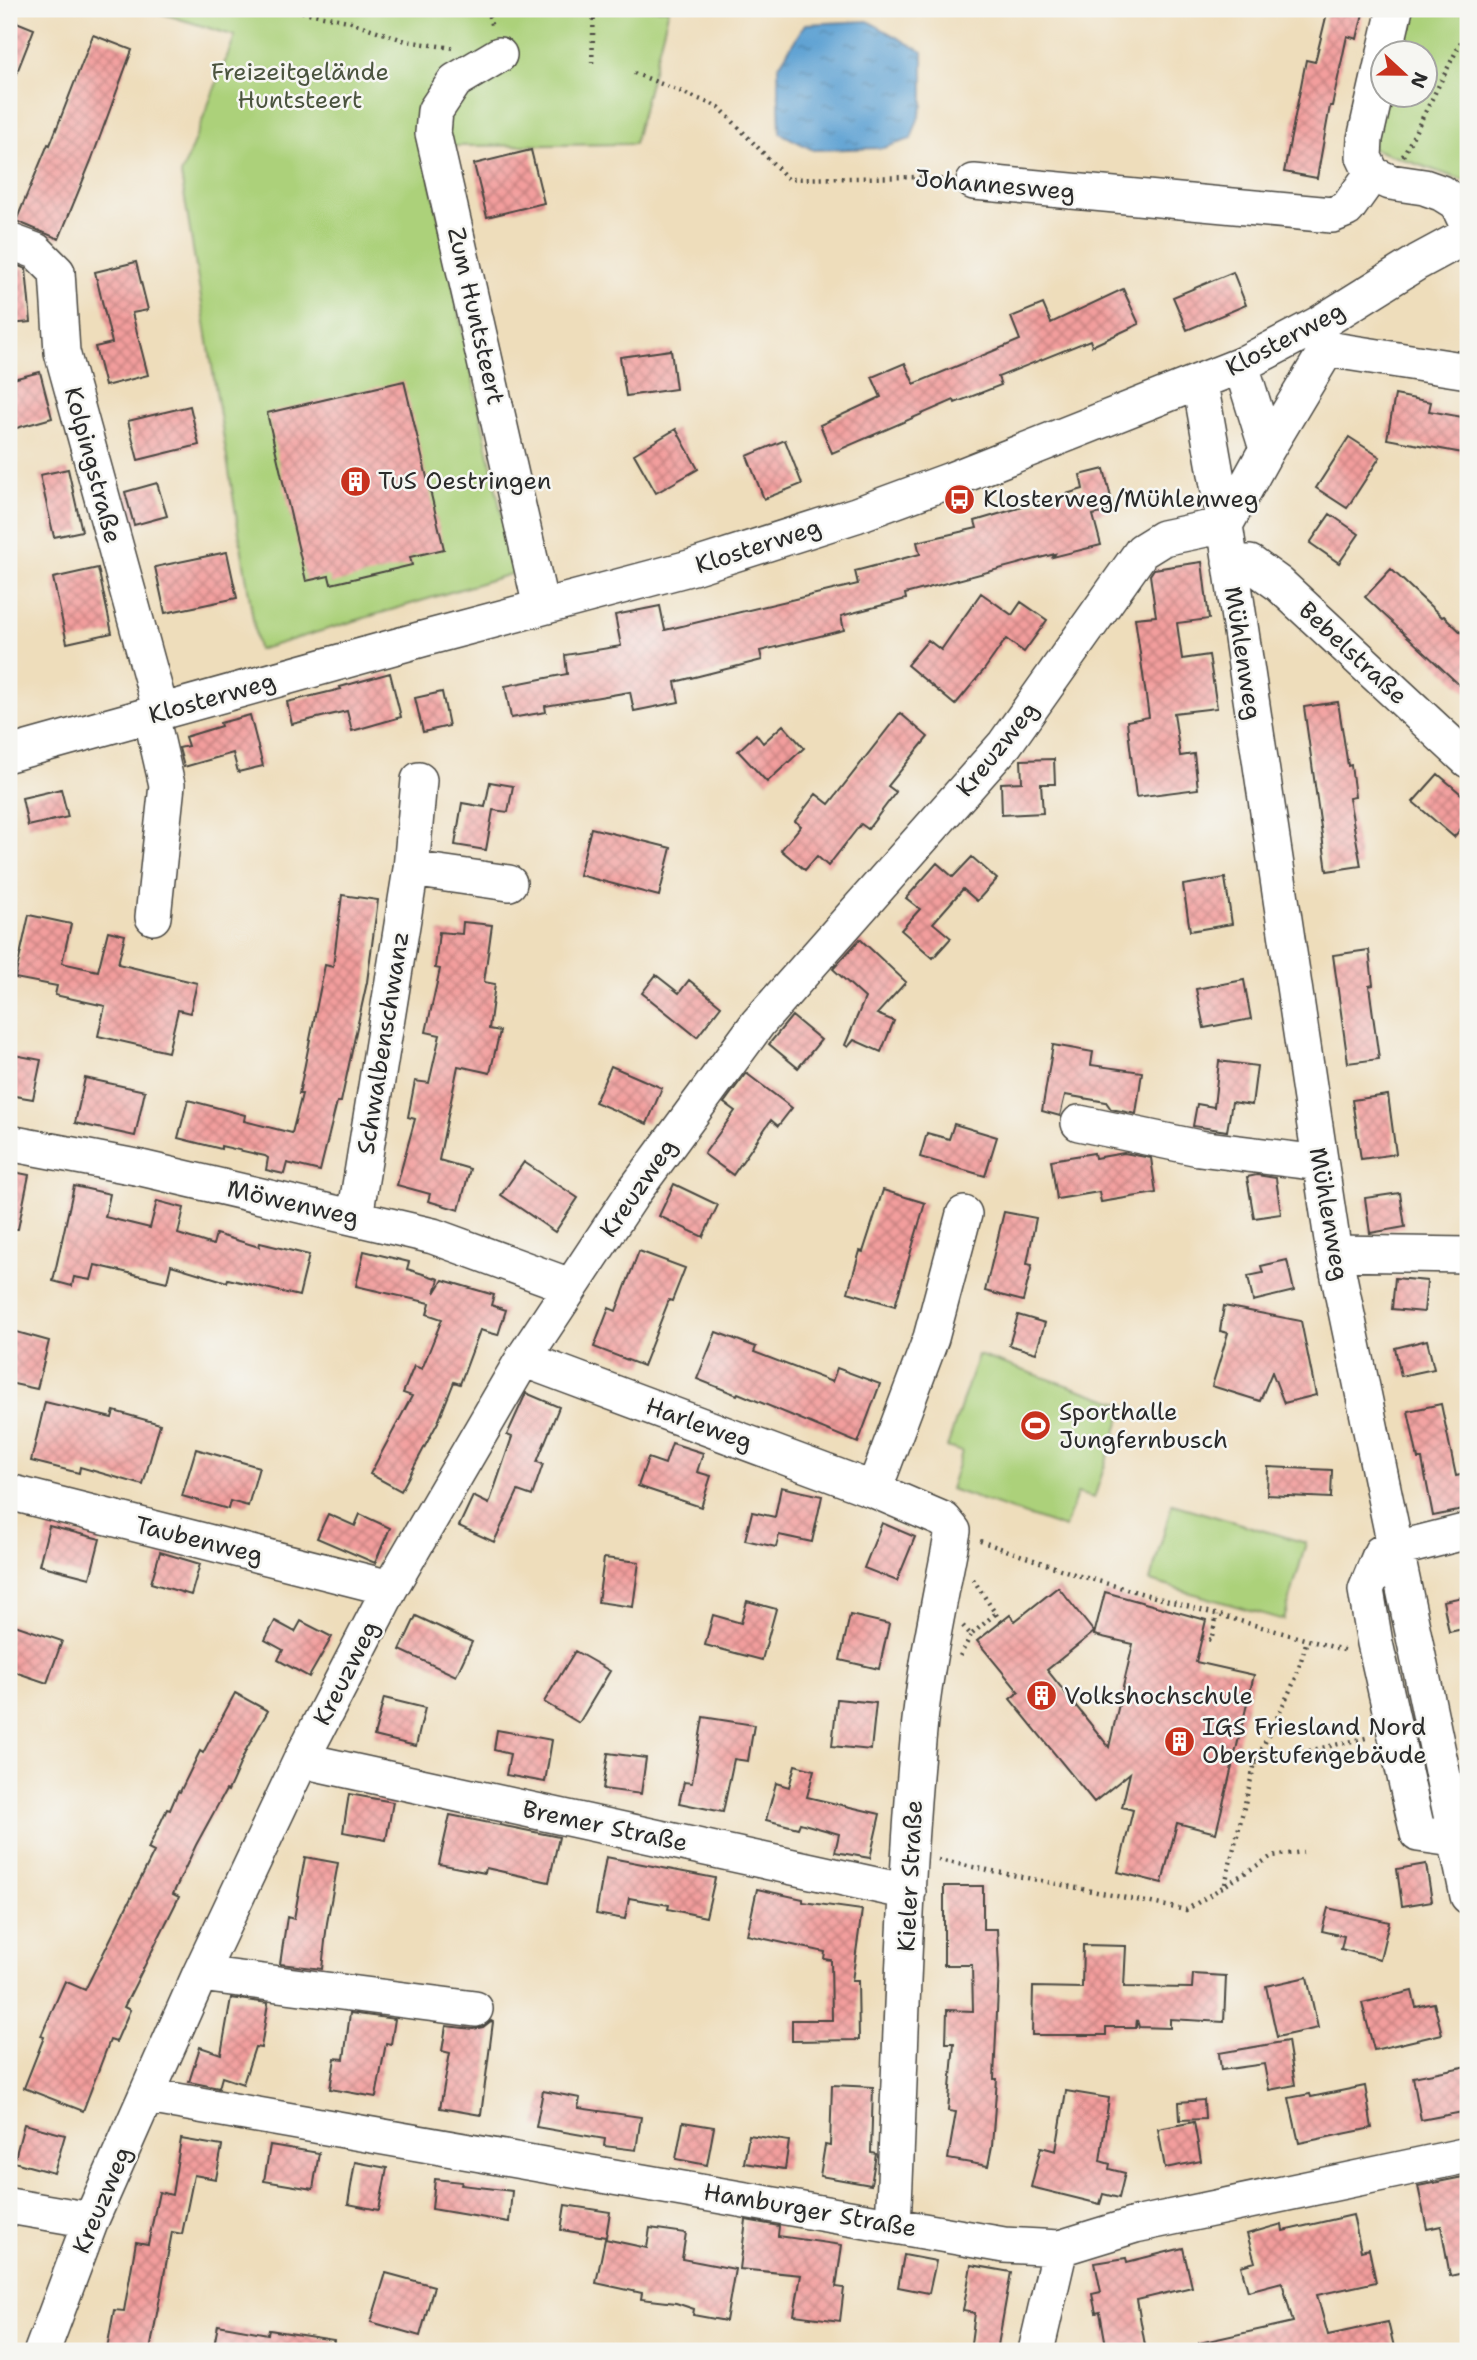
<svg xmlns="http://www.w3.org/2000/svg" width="1477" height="2360" viewBox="0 0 1477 2360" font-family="'Shantell Sans',sans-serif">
<defs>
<pattern id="water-ripples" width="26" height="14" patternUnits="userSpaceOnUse" patternTransform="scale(1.75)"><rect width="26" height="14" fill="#5fa2d3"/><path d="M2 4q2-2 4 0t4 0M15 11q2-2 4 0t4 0" fill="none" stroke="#4f84ab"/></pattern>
<pattern id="building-cross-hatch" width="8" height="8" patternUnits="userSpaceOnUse" patternTransform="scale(1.75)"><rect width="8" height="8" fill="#f39e9d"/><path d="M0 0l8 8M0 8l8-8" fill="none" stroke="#c58180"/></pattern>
</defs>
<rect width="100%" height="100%" fill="#f6f6f2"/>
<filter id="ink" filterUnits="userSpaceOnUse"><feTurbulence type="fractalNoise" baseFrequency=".0143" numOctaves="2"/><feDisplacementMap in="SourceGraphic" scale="14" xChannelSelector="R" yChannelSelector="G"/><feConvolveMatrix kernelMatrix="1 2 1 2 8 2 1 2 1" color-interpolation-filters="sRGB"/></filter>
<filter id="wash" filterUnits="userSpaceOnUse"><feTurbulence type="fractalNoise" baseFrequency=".00686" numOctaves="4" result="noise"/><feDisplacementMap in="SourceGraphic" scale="28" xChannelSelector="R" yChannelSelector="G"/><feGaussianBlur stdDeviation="1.57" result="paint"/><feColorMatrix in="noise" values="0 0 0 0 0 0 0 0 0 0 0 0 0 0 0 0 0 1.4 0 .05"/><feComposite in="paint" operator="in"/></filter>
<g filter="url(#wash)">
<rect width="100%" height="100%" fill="#edb"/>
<path fill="#acd17a" stroke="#6c7e52" stroke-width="2" fill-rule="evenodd" d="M147 9H669L634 144 456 146 424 149 514 573 258 650 181 175 235 36Z
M1391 9H1468V182L1359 144ZM1382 52H1424V94H1382Z
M978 1355 1125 1405 1094 1498 1077 1493 1065 1528 950 1489 962 1452 947 1447Z
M1172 1504 1306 1543 1284 1620 1150 1581Z"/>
<path fill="url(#water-ripples)" stroke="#45667f" stroke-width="2" d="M868 21 923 52V105L911 139 883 148 813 150 780 133 778 67 805 24Z"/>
<g id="blocks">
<path fill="url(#building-cross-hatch)" d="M1328 9H1364L1357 39 1347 36 1332 106H1330L1317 178 1284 172 1306 60 1315 62Z
M9 19 34 29 10 90H9Z
M93 35 132 50 91 161 59 239 16 221 48 144 50 145Z
M531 150 544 203 487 217 474 164Z
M9 262 26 269 31 322 9 324Z
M136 262 148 310 132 313 148 375 105 386 95 347 112 343 95 272Z
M1233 272 1246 305 1187 330 1173 297Z
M1123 289 1139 324 1092 346 1090 340 998 377 1001 385 955 403 954 400 832 453 820 425 881 397 872 377 905 363 914 384 1020 340 1011 317 1043 304 1051 323Z
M671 350 676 389 626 396 620 357Z
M40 372 52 418 13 429 9 411V380Z
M404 381 444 549 410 557 412 565 331 584 329 576 306 581 267 413Z
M1395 395 1431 402 1429 411 1468 418V454L1387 439Z
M190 406 199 445 138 460 128 421Z
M676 429 698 469 656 493 634 454Z
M1349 437 1380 457 1347 508 1316 488Z
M785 440 802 484 764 499 747 456Z
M68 469 82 531 54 537 40 475Z
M1104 469 1114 510 1093 515 1101 545 1053 557 1055 554 905 594 906 599 841 616 844 630 760 651 762 660 675 682 679 702 634 711 630 692 545 706 546 712 511 718 505 686 567 674 565 655 621 646 615 615 660 606 665 630 858 584 855 571 920 554 917 542 977 528 975 521 1083 489 1080 475Z
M157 483 167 516 134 525 125 492Z
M1330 514 1359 534 1339 563 1310 543Z
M227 552 237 598 165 613 155 567Z
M1202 562 1209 619 1177 623 1182 659 1209 655 1217 708 1174 713 1180 756 1194 754 1198 789 1136 797 1127 721 1149 717 1135 618 1156 616 1150 575 1154 569Z
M98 568 112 633 67 643 53 578Z
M1391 569 1442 617 1444 616 1468 639V693L1365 597Z
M981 593 1012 615 1021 602 1047 620 1024 652 1006 639 984 670 955 705 907 665 928 640 941 650Z
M390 673 401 717 352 731 347 711 292 724 287 702 341 689 340 687Z
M442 692 449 726 423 732 415 698Z
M1338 702 1348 766 1351 765 1355 797 1349 798 1361 866 1327 871 1304 707Z
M900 713 928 737 888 786 896 792 868 829 861 824 828 866 817 856 805 870 781 850 801 826 795 821 816 794 829 804Z
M250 715 263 766 238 772 233 753 184 767 179 748 188 746 185 737 221 726 220 723Z
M783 725 804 748 767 782 738 751 756 734 763 743Z
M1054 759 1055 784H1041L1043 813 1002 815 1001 783 1022 782 1021 760Z
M1438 774 1468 800V820L1454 837 1413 802Z
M490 782 513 786 508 812 493 810 486 850 455 845 462 803 485 807Z
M61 789 68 817 28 826 22 798Z
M591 828 671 848 659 896 579 875Z
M972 857 997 879 977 901 963 889 933 923 951 938 933 958 901 930 920 909 906 898 937 863 953 877Z
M1225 878 1232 924 1190 931 1183 885Z
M342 895 378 900 367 982 356 1032 341 1102H337L320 1171 287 1163 284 1174 266 1170 268 1158 265 1156 221 1146V1149L178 1138 188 1100 245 1115 244 1121 292 1133 302 1094H299L325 965 333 967Z
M29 915 71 924 62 963 98 971 108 931 125 935 118 964 197 983 190 1013 178 1010 168 1052 98 1036 105 1006 55 995 57 986 15 978Z
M463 922 492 925 484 982 495 984 489 1029 500 1031 490 1073 458 1066 439 1160 470 1169 459 1210 428 1201 430 1194 397 1185 415 1119 408 1117 415 1081 429 1083 440 1035 426 1032 440 969 435 968 439 932 462 934Z
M860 939 906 982 877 1014 894 1021 881 1052 854 1040 848 1047 845 1045 865 998 833 969Z
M1369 950 1373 985 1369 986 1379 1059 1348 1063 1333 955Z
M656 975 679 993 689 980 721 1006 697 1037 642 993Z
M1244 980 1251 1019 1204 1028 1196 989Z
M792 1016 821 1040 798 1068 769 1044Z
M1053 1045 1093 1052 1091 1065 1142 1072 1136 1114 1111 1109 1106 1102 1065 1095 1060 1116 1042 1111Z
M9 1054 41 1060 33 1099 9 1095Z
M1219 1061 1257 1066 1252 1105 1232 1102 1227 1131 1193 1126 1197 1104 1214 1107Z
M611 1066 662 1088 647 1124 595 1102Z
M746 1073 792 1108 778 1126 771 1120 733 1175 704 1154 735 1111 724 1103Z
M85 1078 145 1091 135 1136 75 1123Z
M1388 1095 1396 1154 1361 1159 1352 1100Z
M954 1124 997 1137 985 1176 920 1157 927 1133 949 1139Z
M1094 1153 1095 1158 1124 1153 1151 1158 1156 1193 1101 1202 1099 1192 1057 1199 1051 1160Z
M524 1162 578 1198 555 1232 501 1195Z
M9 1171 29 1175 18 1229H9Z
M1257 1175 1276 1178 1281 1214 1254 1218 1247 1177Z
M674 1184 718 1205 703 1237 659 1216Z
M74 1186 110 1194 105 1217 150 1228 157 1201 184 1208 178 1234 213 1245 216 1234 259 1247 260 1243 309 1255 299 1296 228 1279 227 1282 171 1265 167 1282 95 1265 91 1280 74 1277 72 1286 53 1281Z
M883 1190 925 1203 895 1306 848 1292 860 1251 863 1252Z
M1400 1193 1405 1227 1370 1233 1365 1198Z
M1004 1212 1036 1218 1027 1264 1032 1265 1023 1301 985 1291Z
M364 1251 409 1262 407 1269 439 1279 435 1293 443 1280 494 1295 491 1305 506 1310 498 1335 480 1330 460 1384 454 1382 438 1422 401 1491 370 1474 412 1396 403 1393 414 1366 422 1369 442 1319 427 1314 430 1303 356 1286Z
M639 1251 685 1268 672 1301 669 1300 643 1366 594 1347 609 1308 616 1311Z
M1287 1260 1294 1291 1253 1301 1248 1276 1263 1273 1261 1266Z
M1395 1278 1427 1281 1424 1312 1392 1309Z
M1224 1306 1301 1321 1316 1395 1284 1403 1272 1372 1260 1401 1212 1386 1228 1333 1220 1331Z
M1018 1315 1045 1323 1036 1353 1009 1345Z
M13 1331 49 1341 37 1389 9 1383V1347Z
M716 1332 756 1347 754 1352 832 1382 837 1368 880 1384 858 1443 738 1393 737 1395 697 1379Z
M1427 1340 1434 1369 1401 1376 1395 1348Z
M526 1393 559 1407 537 1462 543 1464 532 1496 518 1491 494 1542 459 1526 473 1496 489 1504 512 1437 507 1435Z
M45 1402 112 1418 114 1411 160 1424 143 1485 80 1467 79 1473 31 1461Z
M1441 1404 1456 1476 1465 1474 1468 1509 1433 1516 1422 1459H1418L1408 1411Z
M672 1443 703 1453 697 1472 711 1476 701 1507 638 1486 648 1458 665 1464Z
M196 1449 259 1467 248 1506 230 1501 228 1509 182 1496Z
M1268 1467 1332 1470 1331 1498 1267 1495Z
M781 1487 822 1496 812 1542 779 1535 776 1547 745 1540 752 1512 775 1517Z
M328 1514 355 1526 360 1514 390 1528 375 1563 317 1538Z
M882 1523 915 1537 897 1581 864 1568Z
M49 1526 100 1539 90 1578 39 1565Z
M160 1552 200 1564 191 1595 151 1583Z
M604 1558 639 1562 633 1607 598 1602Z
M1058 1587 1094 1632 1047 1670 1109 1747 1133 1644 1094 1635 1105 1592 1206 1620 1196 1662 1254 1675 1216 1833 1177 1823 1162 1883 1118 1872 1133 1810 1122 1807 1130 1773 1094 1802 1010 1699 1019 1692 977 1641 1010 1615 1015 1621Z
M1468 1596V1628L1449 1632 1443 1601Z
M747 1601 776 1609 762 1660 705 1645 713 1615 741 1623Z
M850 1615 889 1624 879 1669 840 1660Z
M416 1616 472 1642 456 1676 400 1650Z
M275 1621 295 1632 301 1621 332 1637 309 1677 278 1660 283 1650 265 1640Z
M9 1623 62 1641 47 1683 9 1670Z
M575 1651 610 1671 579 1723 544 1702Z
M235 1693 268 1711 247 1748 228 1791 226 1790 196 1845 173 1894 179 1897 124 2007 130 2010 116 2042 110 2040 83 2111 24 2088 44 2037 41 2036 65 1981 85 1990 154 1852 148 1849 167 1809 170 1810 178 1791 180 1792 200 1751 203 1753Z
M384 1698 425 1708 416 1746 374 1736Z
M837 1699 876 1703 871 1750 832 1746Z
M703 1717 754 1725 748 1761 734 1759 723 1812 679 1803 684 1782 692 1783Z
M497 1730 552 1740 545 1782 506 1775 510 1754 494 1750Z
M608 1753 646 1758 641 1794 603 1789Z
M795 1765 814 1770 807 1797 880 1814 870 1858 835 1852 839 1834 800 1823 798 1828 766 1820 776 1783 789 1787Z
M349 1794 393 1802 386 1840 343 1832Z
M450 1815 559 1837 549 1882 486 1868 485 1873 439 1864Z
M305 1857 338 1863 327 1923 322 1969 280 1964 287 1917 294 1919Z
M606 1857 715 1878 706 1917 668 1909 669 1905 629 1898 625 1919 596 1914Z
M1426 1864 1432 1901 1402 1906 1397 1869Z
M944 1886H983V1929H997L999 1967 994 2079H997L992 2146 988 2166 948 2159 956 2112 948 2111 954 2043H946L947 2010 973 2011 972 1965H944Z
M757 1889 803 1899V1902L862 1910 852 1981H858L859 2040 792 2041V2020H832L831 1960 824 1959 825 1952 747 1935Z
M1328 1908 1389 1922 1380 1959 1341 1949 1344 1936 1322 1931Z
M1083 1945 1126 1946 1124 1987 1192 1988 1193 1974 1226 1976 1224 2022 1170 2019V2028L1139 2027 1137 2020 1136 2027H1106V2035H1032L1033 1987 1082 1988Z
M1307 1977 1318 2028 1277 2037 1266 1986Z
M1412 1991 1416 2007 1434 2003 1442 2034 1374 2050 1362 2003Z
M231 1998 268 2003 261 2048 255 2047 243 2084 222 2077 219 2088 189 2082 200 2047 221 2054Z
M350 2013 395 2019 391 2044 386 2043 376 2097 330 2089 335 2058 344 2059Z
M491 2021 493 2022 481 2115 440 2108 450 2053 442 2051 446 2026 473 2029 483 2027Z
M1288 2041 1295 2085 1269 2090 1264 2064 1221 2070 1219 2053Z
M1468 2066V2111L1421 2120 1413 2077Z
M832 2085 873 2087 871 2153 876 2154 871 2185 820 2176 825 2145 830 2146Z
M1365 2086 1372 2128 1299 2143 1289 2098 1310 2094 1311 2097Z
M543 2091 580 2098 578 2108 641 2117 636 2150 604 2146 605 2139 536 2127Z
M1066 2091 1109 2098 1100 2161 1110 2164 1109 2169 1125 2173 1119 2198 1103 2194 1100 2204 1031 2187 1041 2147 1056 2151Z
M1204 2100 1205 2119 1180 2120 1179 2102Z
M683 2122 714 2127 707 2165 676 2159Z
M1194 2122 1201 2161 1165 2168 1158 2129Z
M24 2124 65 2135 54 2173 14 2162Z
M749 2135 789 2141 785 2169 744 2163Z
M181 2139 222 2146 216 2179 194 2175 182 2234 172 2232 150 2351 107 2349 114 2310 124 2311 136 2242 148 2244 159 2192 172 2195Z
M270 2145 319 2153 313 2189 264 2181Z
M355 2162 387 2168 379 2210 348 2204Z
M1468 2176V2272L1450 2276 1441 2226 1427 2229 1418 2186Z
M435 2179 462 2182 461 2185 512 2191 509 2222 432 2209Z
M565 2205 610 2212 606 2237 561 2230Z
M1353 2215 1361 2251 1369 2249 1376 2282 1317 2295 1328 2335 1388 2322 1395 2351H1199V2343L1293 2322 1282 2282 1248 2291 1241 2266 1255 2262 1247 2234 1282 2224 1283 2231Z
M746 2220 779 2226 778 2236 842 2245 836 2287 844 2288 840 2321 794 2315 801 2275 740 2269Z
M650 2228 686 2233 682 2259 735 2269 726 2321 693 2315 694 2309 676 2303 641 2299 642 2293 596 2283 605 2239 647 2248Z
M1183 2248 1192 2287 1137 2300 1146 2351H1107L1100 2312 1096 2313 1092 2294 1101 2292 1095 2263 1126 2258 1127 2262Z
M904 2255 936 2261 929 2293 898 2287Z
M971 2265 1011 2272 997 2351H970L975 2313 963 2311Z
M386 2273 434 2286 420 2336 371 2322Z
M218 2325 268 2334 269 2330 334 2340 333 2351H213Z"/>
</g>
</g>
<g filter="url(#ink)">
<use href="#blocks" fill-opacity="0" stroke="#484641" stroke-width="2"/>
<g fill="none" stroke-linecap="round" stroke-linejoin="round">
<defs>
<path id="minor" d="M1385 52 1395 9
M499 55 455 81 435 111 433 133 541 607
M1382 64 1365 139 1364 157 1372 174 1390 182 1424 187 1441 193 1457 203 1468 226
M974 182 1332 215 1347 209 1372 174
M9 241 36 251 57 272 62 352 161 712
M1327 349 1468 371
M1241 365 1267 449
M1200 383 1225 525 1334 1253 1468 1896
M1225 525 1267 449 1327 349
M1230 562 1250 563 1279 584 1468 760
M151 715 167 785 153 917
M9 754 426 638 693 567 856 515 951 480 1241 365 1317 325 1418 262 1468 235
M411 869 419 780
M1079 1123 1199 1148 1320 1163
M9 1143 141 1168 433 1236 570 1286
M355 1217 411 869 509 883
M1334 1253 1468 1255
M523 1359 874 1490 944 1520 953 1531C940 1601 924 1670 918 1741 903 1902 901 2064 893 2225
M874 1490 931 1338 964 1214
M9 1492 390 1588
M301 1760 908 1892
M1455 1835 1446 1838 1418 1834 1375 1643 1366 1590 1381 1553 1468 1531
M200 1974 475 2009
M148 2096 1004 2245 1060 2248 1135 2225 1468 2155
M9 2206 91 2220
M42 2351 91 2220 200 1974 301 1760 390 1588 523 1359 633 1193 758 1023 1005 744 1142 551 1163 538 1225 525
M1036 2351 1060 2248"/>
</defs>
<use href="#minor" stroke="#484641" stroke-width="38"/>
<path stroke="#484641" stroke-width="4.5" stroke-dasharray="2 5" stroke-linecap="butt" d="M288 9 348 21 406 41 452 48
M487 9 492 28
M592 63 594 9
M634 73 719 107 788 179 920 177 946 180
M1403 156 1468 28
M980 1541 1080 1576 1347 1651
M973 1579 1001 1622
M963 1626 971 1635 996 1613
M1202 1637 1211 1640 1217 1615
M960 1656 971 1635
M1234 1758 1255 1763 1370 1737
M938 1860 1186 1910 1272 1856 1303 1852
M1225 1884 1255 1763 1296 1678 1307 1640"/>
<use href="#minor" stroke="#fff" stroke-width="35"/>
</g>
</g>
<defs>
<symbol id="building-disc" viewBox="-11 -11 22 22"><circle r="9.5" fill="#c8321e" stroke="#f6f6f2"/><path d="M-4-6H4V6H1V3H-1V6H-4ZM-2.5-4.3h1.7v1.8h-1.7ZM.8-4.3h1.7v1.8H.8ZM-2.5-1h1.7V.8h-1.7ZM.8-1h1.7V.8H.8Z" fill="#fff"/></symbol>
<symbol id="bus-disc" viewBox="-11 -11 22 22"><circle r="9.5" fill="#c8321e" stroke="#f6f6f2"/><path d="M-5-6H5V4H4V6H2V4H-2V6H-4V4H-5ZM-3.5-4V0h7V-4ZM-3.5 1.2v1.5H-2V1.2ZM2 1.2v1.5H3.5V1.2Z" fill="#fff"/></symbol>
<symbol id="stadium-disc" viewBox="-11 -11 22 22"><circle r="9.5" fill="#c8321e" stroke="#f6f6f2"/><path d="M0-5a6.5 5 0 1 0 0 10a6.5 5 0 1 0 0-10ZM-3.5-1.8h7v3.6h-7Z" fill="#fff"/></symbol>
</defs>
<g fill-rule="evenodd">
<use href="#building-disc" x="338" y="464" width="35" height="35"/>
<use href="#bus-disc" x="942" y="482" width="35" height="35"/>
<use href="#stadium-disc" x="1018" y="1408" width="35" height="35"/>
<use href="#building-disc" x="1024" y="1678" width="35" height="35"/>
<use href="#building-disc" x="1162" y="1724" width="35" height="35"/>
</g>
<g text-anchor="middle" stroke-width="5" stroke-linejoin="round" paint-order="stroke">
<g font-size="24" fill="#4b543f" stroke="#f6f6f2">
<text x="300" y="80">Freizeitgelände<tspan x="300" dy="28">Huntsteert</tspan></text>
</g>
<g font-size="24" fill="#2b2b2b" stroke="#f6f6f2">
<text transform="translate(995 185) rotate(5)" y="8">Johannesweg</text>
<text transform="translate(476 316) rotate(77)" y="8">Zum Huntsteert</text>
<text transform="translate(1285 339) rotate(-28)" y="8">Klosterweg</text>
<text transform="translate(93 465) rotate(75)" y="8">Kolpingstraße</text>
<text transform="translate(758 546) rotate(-18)" y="8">Klosterweg</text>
<text transform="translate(1243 653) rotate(81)" y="8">Mühlenweg</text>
<text transform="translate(1353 653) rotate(43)" y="8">Bebelstraße</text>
<text transform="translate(212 698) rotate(-16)" y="8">Klosterweg</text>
<text transform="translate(997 749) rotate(-51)" y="8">Kreuzweg</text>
<text transform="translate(383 1043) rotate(-81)" y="8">Schwalbenschwanz</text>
<text transform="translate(638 1188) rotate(-55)" y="8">Kreuzweg</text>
<text transform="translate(293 1203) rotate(13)" y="8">Möwenweg</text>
<text transform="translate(1329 1214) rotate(80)" y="8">Mühlenweg</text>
<text transform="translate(699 1424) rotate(20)" y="8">Harleweg</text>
<text transform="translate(199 1540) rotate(14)" y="8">Taubenweg</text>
<text transform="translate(346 1673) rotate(-63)" y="8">Kreuzweg</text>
<text transform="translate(605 1826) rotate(12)" y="8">Bremer Straße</text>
<text transform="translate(910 1876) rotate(-87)" y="8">Kieler Straße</text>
<text transform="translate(102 2200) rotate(-67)" y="8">Kreuzweg</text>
<text transform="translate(810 2210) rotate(10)" y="8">Hamburger Straße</text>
</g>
<g font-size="24" fill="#2b2b2b" stroke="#f6f6f2" text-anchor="start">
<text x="378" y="489">TuS Oestringen</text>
<text x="983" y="507">Klosterweg/Mühlenweg</text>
<text x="1059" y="1420">Sporthalle<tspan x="1059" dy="28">Jungfernbusch</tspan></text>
<text x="1064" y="1704">Volkshochschule</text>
<text x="1202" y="1735">IGS Friesland Nord<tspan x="1202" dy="28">Oberstufengebäude</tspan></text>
</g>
</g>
<rect width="1477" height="2360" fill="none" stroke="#f6f6f2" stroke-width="35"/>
<g transform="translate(1404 74) rotate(112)"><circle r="33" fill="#f6f6f2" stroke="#a5a5a2" stroke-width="2"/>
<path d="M0-5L12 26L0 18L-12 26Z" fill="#c8321e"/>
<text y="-10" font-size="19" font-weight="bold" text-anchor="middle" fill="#2b2b2b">N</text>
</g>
</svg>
